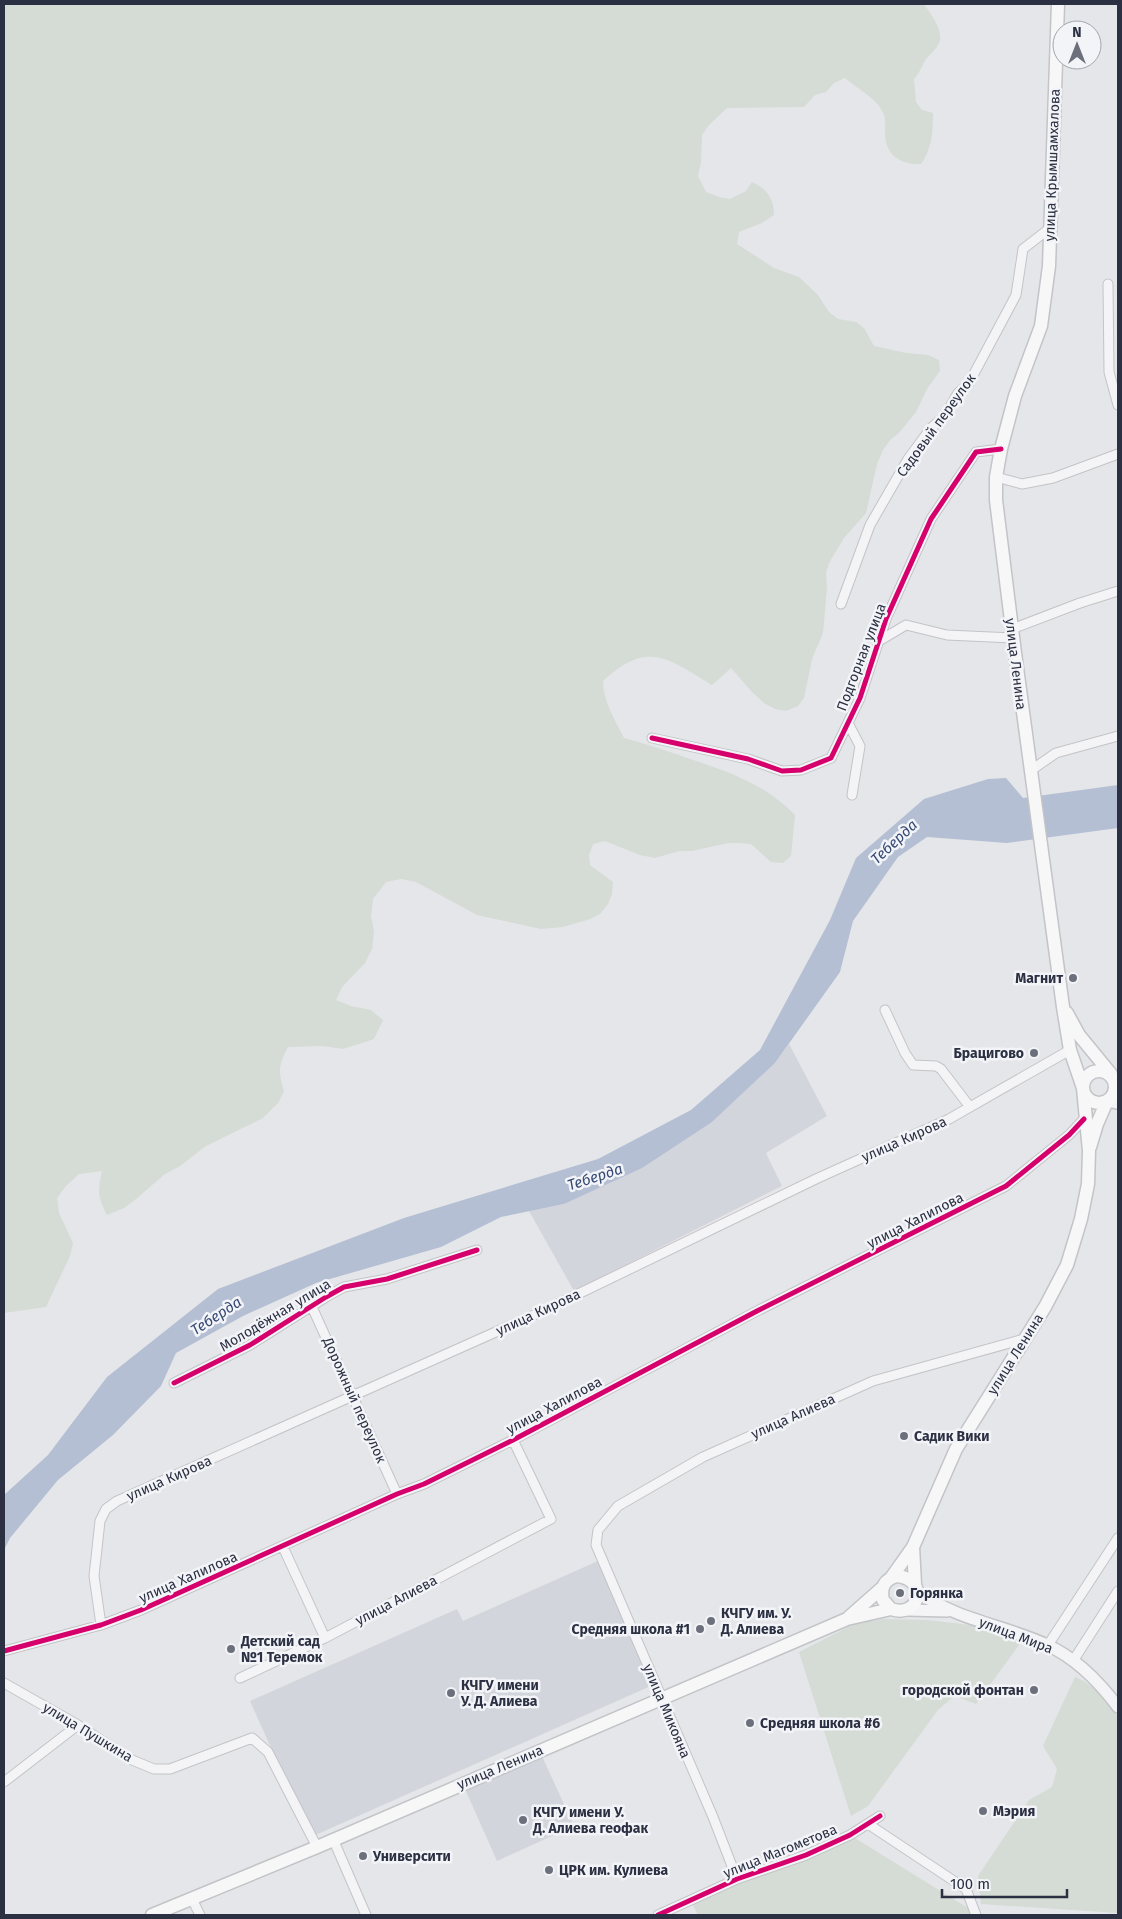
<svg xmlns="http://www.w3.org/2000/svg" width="1122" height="1919" viewBox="0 0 1122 1919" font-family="'Fira Sans',sans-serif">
<rect width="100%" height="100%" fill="#e5e6e9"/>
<path fill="#d3d5dc" d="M789 1044 827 1116 766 1153 782 1186 574 1291 529 1211 564 1204 712 1122 775 1063Z
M598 1561 653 1685 311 1837 250 1701 457 1609 463 1621Z
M541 1754 574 1826 497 1861 465 1789Z"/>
<path fill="#d4dcd5" d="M4 4H924C930 13 942 28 940 40 938 48 931 53 926 59 922 66 920 72 914 79L916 102 922 110 933 113C933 131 932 149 921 164 901 165 886 156 885 134 885 128 886 120 884 115 878 98 857 89 845 78L834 83 826 92 815 95 804 107 727 108 709 125 702 135 701 162 698 176 706 192 719 197 730 199 746 191 752 182C767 189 774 199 774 215L762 223 739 232 737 244 774 268 799 277 818 295 829 312 838 319 856 322 864 328 874 346 906 353 928 355 939 360 940 371 927 389 916 412 899 433 890 440 883 450 877 464 866 513 844 538 829 563 826 573 827 587 823 633 812 659 804 698 798 706 786 711 775 709 764 703 751 691 731 668 712 685C667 658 648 640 603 681 603 701 615 720 624 738 642 743 659 748 676 754 719 769 763 781 795 815L791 856 783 863 771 862 751 844 739 843H728L692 851H679L655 858 640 855 605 841 593 844 589 855 590 865 613 882 612 894 608 904 600 914 590 919 563 927 541 929 477 915 416 882 401 879 386 882 373 899 371 916 374 932 372 949 365 963 342 987 336 1000 351 1006 371 1010 383 1020 374 1039 343 1049 323 1046 288 1047C278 1066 278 1071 284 1091L278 1103 263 1118 206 1146 180 1166 165 1174 136 1199 124 1208 107 1215C97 1196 98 1191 102 1171L79 1174 66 1186 57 1198 59 1213 73 1243 70 1256 46 1307 4 1313Z
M883 1619 927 1620 979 1626 1022 1641 976 1704 954 1696 938 1710 868 1806 851 1816 799 1652 854 1624Z
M1075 1677 1084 1681 1097 1691 1118 1717V1913L981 1904 978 1876 1029 1800 1052 1787 1057 1769 1043 1746Z
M850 1835 976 1913V1915H698L691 1901Z"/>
<path fill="#b4bfd3" d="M1006 778 1023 798 1118 785V828L1007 843 927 837 898 857 853 921 840 972 775 1063 712 1122 642 1168 564 1204 501 1217 441 1247 316 1283 243 1316 176 1353 161 1386 113 1435 58 1480 10 1538 4 1550V1495L48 1455 107 1377 218 1289 404 1218 598 1159 691 1110 760 1050 830 920 856 858 924 799 988 779Z"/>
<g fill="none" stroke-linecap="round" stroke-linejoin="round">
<defs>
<path id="minor" d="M1108 284 1109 372 1118 405
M996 477 1022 484 1053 478 1118 454
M841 604 870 525 908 459 931 428 944 417 958 393 969 383 1016 295 1023 249 1050 228
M1012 629 1080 603 1118 591
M879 641 906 625 947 635 1013 638
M848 723 860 746 852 795
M652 738 748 759 782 771 801 770 831 758 860 698 886 619 931 519 976 452 1001 449
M1030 771 1056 753 1118 736
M885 1010 905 1053 913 1065 936 1066 941 1069 970 1107
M312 1307 397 1494
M174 1383 250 1345 326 1297 344 1287 387 1279 477 1250
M283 1547 325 1638
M101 1625 94 1576 100 1521 106 1509 117 1501 545 1310 818 1178 949 1119 1070 1050
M1048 1645 1118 1538
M4 1651 101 1625 141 1610 397 1494 424 1484 513 1440 757 1311 1006 1186 1069 1135 1084 1119
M1073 1661 1118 1591
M240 1678 325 1638 551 1519 513 1440
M4 1683 78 1725 132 1760 154 1769H170L252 1738 268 1752 317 1847
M4 1782 78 1725
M868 1824 966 1889 976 1915
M333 1839 366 1915
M737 1879 713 1817 596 1545 598 1530 618 1506 703 1457 873 1381 1024 1339
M192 1899 200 1915
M658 1915 737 1879 806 1855 850 1835 880 1816"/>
<path id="tertiary" d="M1107 1101 1118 1103
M917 1591C956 1620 1004 1625 1047 1645 1076 1658 1100 1683 1118 1707
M907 1610 947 1611"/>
<path id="secondary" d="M1067 1013 1079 1035 1111 1074
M1083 1087a16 16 0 1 1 32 0a16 16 0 1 1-32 0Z
M1090 1147 1097 1124 1107 1101
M913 1547 915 1584
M891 1578 913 1547 956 1449 1045 1307 1067 1265 1081 1219 1088 1184 1089 1151 1083 1088 1070 1050 1063 1007 1015 653 996 500V477L1001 449 1015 396 1041 326 1049 266 1058 4
M849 1617 883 1587
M152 1915 317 1847 847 1619 891 1609C920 1619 929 1579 897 1576 885 1579 880 1587 883 1600L891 1609"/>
</defs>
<use href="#minor" stroke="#c3c4c7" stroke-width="11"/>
<use href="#tertiary" stroke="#c3c4c7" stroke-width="14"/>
<use href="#secondary" stroke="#c3c4c7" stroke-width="15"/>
<use href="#minor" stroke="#f4f4f6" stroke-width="9"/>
<use href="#tertiary" stroke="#f4f4f6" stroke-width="11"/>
<use href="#secondary" stroke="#f7f7f8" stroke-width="12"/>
<defs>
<path id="cycleway" d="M652 738 748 759 782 771 801 770 831 758 860 698 886 619 931 519 976 452 1001 449
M174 1383 250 1345 326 1297 344 1287 387 1279 477 1250
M4 1651 101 1625 141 1610 397 1494 424 1484 513 1440 757 1311 1006 1186 1069 1135 1084 1119
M658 1915 737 1879 806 1855 850 1835 880 1816"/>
</defs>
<use href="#cycleway" stroke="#f3f4f8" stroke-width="8"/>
<use href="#cycleway" stroke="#d6006c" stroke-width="5"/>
</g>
<g fill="#6c707c" stroke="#f3f4f8" stroke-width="2">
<circle cx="1073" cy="978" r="5"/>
<circle cx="1034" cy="1053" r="5"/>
<circle cx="904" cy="1436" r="5"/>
<circle cx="900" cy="1593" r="5"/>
<circle cx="711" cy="1621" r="5"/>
<circle cx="700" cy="1629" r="5"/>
<circle cx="231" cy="1649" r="5"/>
<circle cx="1034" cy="1690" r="5"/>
<circle cx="451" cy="1693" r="5"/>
<circle cx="750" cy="1723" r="5"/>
<circle cx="983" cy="1811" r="5"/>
<circle cx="523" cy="1820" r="5"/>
<circle cx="363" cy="1856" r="5"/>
<circle cx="549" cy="1870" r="5"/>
</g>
<g text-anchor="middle" stroke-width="5" stroke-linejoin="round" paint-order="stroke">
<g font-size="14" fill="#2b3042" stroke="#f3f4f8">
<text transform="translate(1052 165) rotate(-88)" y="5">улица Крымшамхалова</text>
<text transform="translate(936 425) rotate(-54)" y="5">Садовый переулок</text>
<text transform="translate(861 657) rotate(-69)" y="5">Подгорная улица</text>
<text transform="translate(1016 664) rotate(83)" y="5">улица Ленина</text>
<text transform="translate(904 1139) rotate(-24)" y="5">улица Кирова</text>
<text transform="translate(915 1220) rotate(-27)" y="5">улица Халилова</text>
<text transform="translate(538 1312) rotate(-25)" y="5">улица Кирова</text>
<text transform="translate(275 1315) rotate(-31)" y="5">Молодёжная улица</text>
<text transform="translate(1015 1354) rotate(-58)" y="5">улица Ленина</text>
<text transform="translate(355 1400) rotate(66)" y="5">Дорожный переулок</text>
<text transform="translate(554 1405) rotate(-28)" y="5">улица Халилова</text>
<text transform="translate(793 1416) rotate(-24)" y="5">улица Алиева</text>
<text transform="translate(169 1478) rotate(-24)" y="5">улица Кирова</text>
<text transform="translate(188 1577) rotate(-24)" y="5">улица Халилова</text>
<text transform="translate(396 1600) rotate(-28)" y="5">улица Алиева</text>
<text transform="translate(1016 1635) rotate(21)" y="5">улица Мира</text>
<text transform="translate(667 1711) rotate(67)" y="5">улица Микояна</text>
<text transform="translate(88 1732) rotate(31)" y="5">улица Пушкина</text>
<text transform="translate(500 1767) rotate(-23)" y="5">улица Ленина</text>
<text transform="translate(780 1851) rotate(-22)" y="5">улица Магометова</text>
</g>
<g font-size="14" font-weight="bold" fill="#2b3042" stroke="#f3f4f8" text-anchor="start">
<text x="1063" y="983" text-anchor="end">Магнит</text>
<text x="1024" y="1058" text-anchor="end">Брацигово</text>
<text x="914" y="1441">Садик Вики</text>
<text x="910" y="1598">Горянка</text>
<text x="721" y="1618">КЧГУ им. У.<tspan x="721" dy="16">Д. Алиева</tspan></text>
<text x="690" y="1634" text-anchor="end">Средняя школа #1</text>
<text x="241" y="1646">Детский сад<tspan x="241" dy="16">№1 Теремок</tspan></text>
<text x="461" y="1690">КЧГУ имени<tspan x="461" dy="16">У. Д. Алиева</tspan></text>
<text x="1024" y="1695" text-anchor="end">городской фонтан</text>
<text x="760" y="1728">Средняя школа #6</text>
<text x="993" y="1816">Мэрия</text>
<text x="533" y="1817">КЧГУ имени У.<tspan x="533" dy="16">Д. Алиева геофак</tspan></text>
<text x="373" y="1861">Университи</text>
<text x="559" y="1875">ЦРК им. Кулиева</text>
</g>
<g font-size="15" font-style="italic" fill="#364a75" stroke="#f3f4f8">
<text transform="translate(894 842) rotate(-43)" y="5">Теберда</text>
<text transform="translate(595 1177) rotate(-18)" y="5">Теберда</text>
<text transform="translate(216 1316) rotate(-33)" y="5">Теберда</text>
</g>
</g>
<rect width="1122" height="1919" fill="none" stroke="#2b3042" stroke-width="10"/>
<g transform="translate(1077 45)"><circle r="24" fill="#f3f4f8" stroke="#a3a6af"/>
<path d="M0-4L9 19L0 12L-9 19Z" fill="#6c707c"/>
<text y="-8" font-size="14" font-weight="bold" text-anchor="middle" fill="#2b3042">N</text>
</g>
<path d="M942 1889v8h125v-8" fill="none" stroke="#2b3042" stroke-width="2.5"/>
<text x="950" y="1889" font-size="15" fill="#2b3042" stroke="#f3f4f8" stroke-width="4" paint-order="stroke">100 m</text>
</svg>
